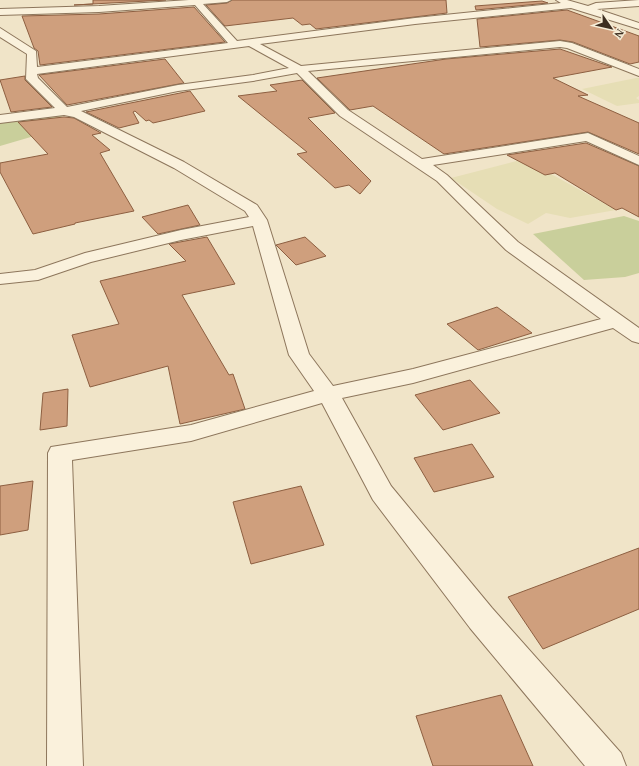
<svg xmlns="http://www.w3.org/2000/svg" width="639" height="766" viewBox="0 0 639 766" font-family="Georgia,serif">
<rect width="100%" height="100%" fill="#f0e4c8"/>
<path fill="#e6deb5" d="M636 78H639V96L636 98 639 100V103L617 106 582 89Z
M524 159 616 210 570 218 546 213 528 224 497 209 451 178Z"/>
<path fill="#c9cf9b" d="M66 113 41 134 0 146V120Z
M624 216 639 221V273L625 277 584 280 533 234Z"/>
<path fill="#cf9f7d" stroke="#8d5f41" d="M93 0H166L74 5 93 4Z
M232 0H446L447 13 316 29 310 24 302 25 293 18 225 26 206 5 227 3Z
M542 1 548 3 476 10 475 6Z
M194 7 225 42 40 65 38 51 34 48 22 16 99 14Z
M567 10 639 36V62L630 64 573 42 560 40 480 47 477 19Z
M560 49 612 67 553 78 588 95 578 96 639 123V154L588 132 444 154 373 106 350 110 317 78 446 59Z
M165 59 184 83 67 105 39 75Z
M25 76V80L52 107 11 112 0 80Z
M302 80 335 113 308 118 371 181 360 194 349 185 335 188 297 154 307 152 238 96 277 91 270 85Z
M190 91 205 111 153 123 149 120 146 121 135 111 133 112 139 123 119 128 86 112Z
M64 117 74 118 101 133 92 135 110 150 100 153 134 211 75 223V224L33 234 0 172V163L48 154 18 122Z
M586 143 639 166V217L622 208 616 210 555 173 545 175 507 155Z
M188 205 200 225 158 234 142 217Z
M207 237 235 284 182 295 229 375 233 374 245 409 180 424 168 366 90 387 72 335 119 324 100 281 186 261 169 244Z
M305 237 326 256 296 265 276 245Z
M497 307 532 333 478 350 447 324Z
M470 380 500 413 443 430 415 395Z
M68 389 67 426 40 430 43 393Z
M472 444 494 477 434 492 414 458Z
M33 481 28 530 0 535V486Z
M301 486 324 545 251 564 233 502Z
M639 548V609L543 649 508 597Z
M501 695 533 766H433L416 716Z"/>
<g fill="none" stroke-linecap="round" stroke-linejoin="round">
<defs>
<path id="minor" d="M189 0H231L227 2 203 4 237 41 415 18 561 3 556 0H567L588 6 596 3 639 0V6L597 9 639 23V29L571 8 415 24 260 44 301 66 560 41 572 43 639 69V76L567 48 560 47 308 71 348 110 422 159 588 133 639 156V165L586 141 433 165 447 175 518 242 639 328V343L632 341 613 328 413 383 342 398 391 486 492 608 621 753 626 766H585L470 628 373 500 322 403 191 441 72 460 83 766H47L48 453 51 447 191 425 314 391 289 355 253 226 181 240 91 262 38 280 0 284V274L35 270 85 253 181 230 249 217 245 211 174 168 74 117 64 115 0 123V115L55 108 26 79 27 54 0 37V28L36 51 37 67 228 43 195 5 99 12 0 15V9L99 6ZM249 46 289 68 253 75 178 85 67 107 38 78 37 74ZM297 73 340 116 437 181 506 250 601 319 413 369 333 386 309 354 267 220 257 205 184 162 81 111 178 91 253 81Z"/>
</defs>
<use href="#minor" stroke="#8d765c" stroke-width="2"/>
<use href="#minor" fill="#faf1dc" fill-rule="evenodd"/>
</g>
<g transform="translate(611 28) rotate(124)" stroke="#f7eed8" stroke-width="3" paint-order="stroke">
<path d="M0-3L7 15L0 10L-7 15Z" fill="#3d2e20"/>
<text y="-6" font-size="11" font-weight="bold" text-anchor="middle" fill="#3d2e20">N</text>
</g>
</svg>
